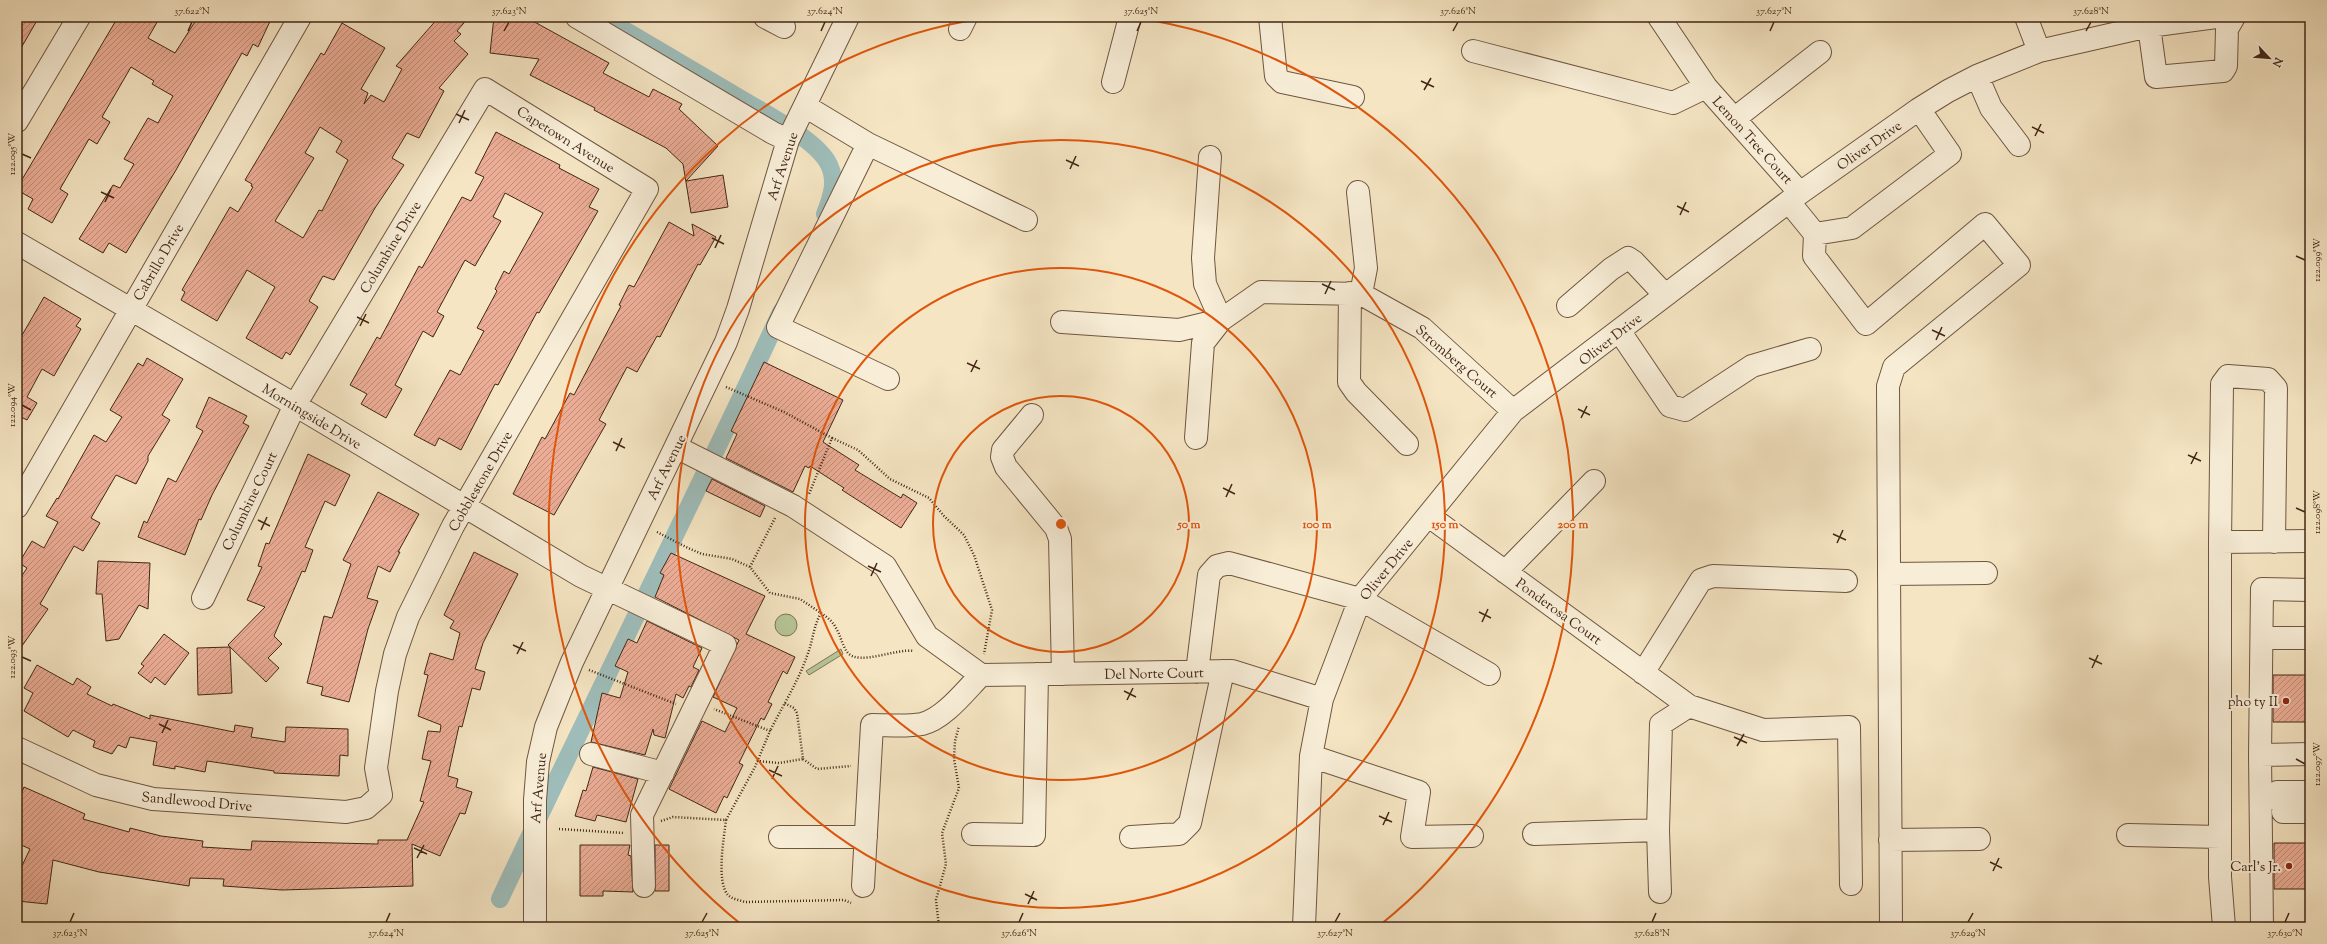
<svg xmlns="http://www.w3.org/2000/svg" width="2327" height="944" viewBox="0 0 2327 944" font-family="'Sorts Mill Goudy',serif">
<defs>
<pattern id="building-hatch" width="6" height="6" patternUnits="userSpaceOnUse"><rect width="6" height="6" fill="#ecad96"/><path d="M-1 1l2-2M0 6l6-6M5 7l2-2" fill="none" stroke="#c18d79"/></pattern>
</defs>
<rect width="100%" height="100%" fill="#f5e5c3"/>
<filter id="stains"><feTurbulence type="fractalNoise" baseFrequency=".005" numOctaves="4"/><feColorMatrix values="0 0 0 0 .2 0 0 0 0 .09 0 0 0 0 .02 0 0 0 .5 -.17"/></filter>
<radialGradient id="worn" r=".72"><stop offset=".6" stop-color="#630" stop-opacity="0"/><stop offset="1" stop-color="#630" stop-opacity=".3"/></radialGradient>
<path fill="#b7c697" stroke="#7c7656" d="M775 625a11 11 0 1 1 22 0a11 11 0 1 1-22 0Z
M841 649 843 654 809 675 806 671Z"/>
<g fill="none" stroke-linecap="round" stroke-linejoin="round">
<path stroke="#9ebdba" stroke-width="18" d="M602 17C647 43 692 70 736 96 761 111 812 137 827 161 838 179 832 196 825 214
M500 899C592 703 690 509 781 312"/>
</g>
<path fill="url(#building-hatch)" stroke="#422615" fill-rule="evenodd" d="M17 17H39L17 55Z
M118 17H160L148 38 175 53 198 17H272L258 47 253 44 247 56 242 53 176 170 126 253 109 243 103 253 79 239 113 185 120 188 134 164 124 159 148 118 158 123 173 96 152 84 154 81 131 67 102 117 110 122 97 144 89 139 60 189 68 194 52 223 28 209 33 199 17 190V188Z
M439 17H469L457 31 461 34 454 41 468 54 439 88 444 91 419 138 407 133 392 158 404 165 375 208 334 280 323 276 309 301 318 307 290 355 286 352 282 359 246 338 275 287 247 270 217 321 181 300 185 292 182 290 230 207 238 212 253 187 251 186 252 184 245 180 321 53 324 55 342 23 385 48 361 89 368 93 364 104 371 95 384 102 402 69 396 66ZM320 127 342 141 336 152 348 160 322 211 319 210 303 238 275 221 314 158 305 153Z
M494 17 531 20 609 63 603 73 649 97 653 89 682 104 679 109 718 146 686 181 723 175 728 207 691 213 683 164 666 148 594 110 595 108 530 75 539 59 490 53Z
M496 132 560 165 559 168 599 189 589 207 598 211 539 313 537 312 498 385 495 384 461 450 439 438 435 446 414 435 450 370 460 375 484 331 477 328 497 291 495 289 504 271 509 274 543 213 505 193 493 217 501 221 475 266 465 260 437 312 444 316 433 337 423 331 395 385 402 389 386 418 361 404 367 394 350 385 377 337 380 339 419 266 422 268 462 197 471 201 484 177 475 173Z
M669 222 694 236 692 224 716 237 700 265 698 264 660 337 657 336 637 372 627 367 599 420 606 424 554 515 513 494 542 437 545 439 570 393 574 395 621 306 619 305 629 285 634 287Z
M44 297 81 319 76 326 81 329 54 376 42 369 27 397 37 403 27 420 17 415V344Z
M147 358 183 379 162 415 170 420 148 456V461L136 484 116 475 91 518 100 523 83 551 74 546 40 604 48 609 17 653V583L27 568 19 563 32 541 44 548 58 522 46 516 57 498 58 499 94 435 106 442 122 417 110 410 138 363 143 366Z
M764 362 843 400 823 442 859 465 855 470 901 498 903 494 917 503 901 528 842 490 844 488 810 466 809 468 805 466 793 492 726 458 737 434 731 431Z
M209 397 247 416 243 423 249 426 212 495 201 520 199 519 185 555 138 537 144 521 147 523 168 478 176 482 203 431 196 427Z
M308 454 350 475 335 506 325 501 305 547 313 550 305 572 302 571 274 636 282 644 268 658 279 668 266 682 228 645 265 607 247 600 262 567 258 566 266 543 269 544Z
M712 479 765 506 760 517 706 491Z
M378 492 419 514 398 552H400L390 572 378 566 367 598 378 601 368 629 349 702 321 695 323 687 307 683 324 616 332 618 351 564 343 560Z
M474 552 518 574 483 643 475 669 485 672 480 690 472 688 462 727 459 726 448 776 458 779 456 787 472 792 465 814 460 813 440 856 412 844 413 886 282 890 223 886 224 879 190 878 189 886 99 872 53 860 47 904 17 901V869L20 870 30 849 17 843V803L24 787 85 814 83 819 129 832 130 828 161 836 203 841 202 847 251 850 252 841 378 844V840H407L424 802 420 801 431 761 422 759 428 731 440 732 441 725 418 716 428 675 424 674 430 653 453 660 460 633 450 628 454 621 444 615Z
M671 553 765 596 746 634 795 657 787 674 783 671 768 702 772 704 764 720 761 718 739 763 743 765 727 798 724 796 716 813 669 789 702 721 725 732 737 708 713 697 739 640 655 597 664 575 660 573Z
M98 561 150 563 148 609 139 605 119 639 106 641 102 594H96Z
M647 621 702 648 693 667 699 670 691 687 689 686 683 698 676 694 665 738 654 735 653 729 645 755 591 742 602 693 620 698 628 672 615 666 628 639 637 643Z
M164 634 189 653 165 685 155 677 151 683 138 673 144 666 141 664Z
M230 647 232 693 198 695 197 648Z
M37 665 73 685 77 678 91 687 87 694 112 706 113 704 150 719V715L234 732 235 725 253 728 251 737 285 742 286 727 348 729V756L340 755 339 776 274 773V771L207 761 205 772 175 766V769L153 765 157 742 130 737 126 748 118 745 112 754 93 747 95 741 73 730 68 737 24 711 33 693 24 688Z
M2273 675H2310V722H2273Z
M593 767 638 779 626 822 597 815 595 821 575 816 583 790 586 791Z
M2274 843H2310V889H2274Z
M580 845H630L628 855 631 856 633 892 603 891V896H580Z
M655 845H669V891H655Z"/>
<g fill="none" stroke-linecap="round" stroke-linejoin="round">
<defs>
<path id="minor" d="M577 17 773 133 788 140
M765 17 784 27
M1270 17 1276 76 1282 82 1353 97
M1659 17 1706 87 1800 193
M2026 17 2039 51
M2149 26 2156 77 2223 71 2226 66 2227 29 2234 17
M960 29 966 17
M1473 51 1673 103 1706 87
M1977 76 1991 108 2019 145
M1113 82 1130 17
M805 106 868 144 1026 220
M1734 119 1820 52
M17 121 79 17
M868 144 778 327 888 379
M1210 157 1203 258 1205 284 1221 320
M1358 192 1366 268 1361 294
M1789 202 1815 234 1814 256 1866 324 1985 224 2019 265 1894 367 1888 386 1891 927
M1815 234 1852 228 1950 154 1919 109
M17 243 295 405 581 576 725 645 642 815 644 886
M1350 293 1349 382 1356 392 1407 444
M1568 306 1611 269 1628 258 1634 262 1665 295
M1062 322 1179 330 1221 320
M1620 332 1670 406 1685 410 1752 366 1810 349
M1032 415 1003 450 1002 457 1006 467 1056 528 1060 539 1063 674
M1196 438 1203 343 1221 320 1261 292 1361 294 1422 328 1513 411
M676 447 793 506 885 566 927 636 981 675
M17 507 300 17
M1429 516 1689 706 1763 730 1849 727 1851 884
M2220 542 2310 541
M1505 572 1594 481
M1889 574 1986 573
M2262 638H2310
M1197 672 1209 575 1217 566 1229 563 1360 599 1489 674
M1643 673 1701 580 1713 576 1846 581
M981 675 1232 671 1322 699
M17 748 96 785 153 799 346 812 366 808 381 795 376 768 387 691 395 654 408 617 453 526 647 189 485 89 295 405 203 598
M591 754 663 773
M2260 755 2310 754
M1311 756 1419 792 1412 837 1472 836
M2261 803 2277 792H2310
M2283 812H2310
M973 834 1034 835 1037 674
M1534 834 1658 830
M2128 835 2220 837
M780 837H866
M1131 837 1179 834 1190 823 1223 671
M1890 840 1979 839
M863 886 872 725C888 725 906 727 922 724 944 719 966 690 981 675
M1660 892 1658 830 1661 724 1689 706
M535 927V800L538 762 546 727 572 662 726 342 738 309 788 140 848 17
M1304 927 1311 756 1322 699 1360 599 1513 411 1800 193 1919 109 1948 91 1977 76 2039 51 2149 26 2216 17
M2224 927 2220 877V542L2222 384 2228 376 2268 379 2276 388 2274 542
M2262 927 2260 755 2262 589 2310 590"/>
</defs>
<use href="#minor" stroke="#6f5640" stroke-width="24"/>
<path stroke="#422615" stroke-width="2.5" stroke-dasharray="1 2" stroke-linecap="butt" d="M726 387 784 412 832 438 809 494
M832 438 858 450 890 479 929 498 944 516 964 535 974 555 992 610 984 654
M657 532 688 548 702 554 732 559 750 567 770 593 800 599 821 613C813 627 813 641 807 656 798 682 782 707 770 731
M750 567 775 518
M821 613C827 617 833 622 836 628 841 636 842 646 848 653 860 666 896 648 914 651
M589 670 676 704
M803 759 817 769 851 766
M757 761 779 763 803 759 797 713 794 708 784 703
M726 820C724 837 716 882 728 895 732 899 739 900 745 902L844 900 851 903
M661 821 673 817 726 820 755 767 770 731 714 709
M559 829 624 833
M939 927 936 900 946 864 942 833 959 788 954 759 955 741 959 726"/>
<use href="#minor" stroke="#f8eed8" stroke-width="22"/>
</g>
<path fill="none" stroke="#422615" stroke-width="1.5" d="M188 31 192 22M504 31 509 22M821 31 825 22M1137 31 1141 22M1453 31 1458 22M1770 31 1774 22M2086 31 2091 22M1421 81 1434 87M1424 90 1431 78M456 114 469 120M459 123 465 110M2032 127 2044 133M2035 136 2041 124M22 154 31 158M1066 160 1079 166M1070 169 1076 156M101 192 114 198M105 202 111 189M1677 206 1689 212M1680 215 1686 202M712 238 724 244M715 248 721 235M2296 256 2305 260M1322 284 1335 290M1325 294 1331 281M357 317 369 323M360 326 366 314M1932 330 1945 336M1936 340 1942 327M967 363 980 369M971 372 977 360M22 405 31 410M1578 409 1590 415M1581 418 1587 406M613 442 625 448M616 451 622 438M2188 455 2201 461M2191 464 2197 452M1223 488 1235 494M1226 497 1232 484M2296 508 2305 512M258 520 270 526M261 530 267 517M1833 534 1846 540M1837 543 1843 530M868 566 881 572M871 576 877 563M1479 612 1491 618M1482 622 1488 609M513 645 526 651M517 654 523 642M22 657 31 661M2089 658 2102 664M2092 668 2098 655M1124 691 1136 697M1127 700 1133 688M159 724 171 730M162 733 168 720M1734 737 1747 743M1737 746 1744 734M2296 759 2305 764M769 770 782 776M772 779 778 766M1379 816 1392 822M1383 825 1389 812M414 848 427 854M417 858 424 845M1990 862 2002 868M1993 871 1999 858M1025 894 1037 900M1028 904 1034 891M70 922 74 913M386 922 390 913M702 922 707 913M1019 922 1023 913M1335 922 1340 913M1652 922 1656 913M1968 922 1973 913M2285 922 2289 913"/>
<g fill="none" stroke="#e0560c" stroke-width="2">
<circle cx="1061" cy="524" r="128"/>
<circle cx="1061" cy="524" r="256"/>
<circle cx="1061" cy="524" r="384"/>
<path d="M742 925A512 512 0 0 1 985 18M1137 18A512 512 0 0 1 1380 925"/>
</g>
<g fill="#8f2418" stroke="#f8eed8" stroke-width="1.5">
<circle cx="2286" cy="701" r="4"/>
<circle cx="2289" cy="866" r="4"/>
</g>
<g text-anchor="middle" stroke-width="4" stroke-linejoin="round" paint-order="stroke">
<g font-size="14" fill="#422615" stroke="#f8eed8">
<text transform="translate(566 139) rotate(32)" y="5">Capetown Avenue</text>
<text transform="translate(1753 140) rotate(48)" y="5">Lemon Tree Court</text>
<text transform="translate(1869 145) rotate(-35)" y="5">Oliver Drive</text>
<text transform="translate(782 166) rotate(-72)" y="5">Arf Avenue</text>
<text transform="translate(390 247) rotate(-59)" y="5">Columbine Drive</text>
<text transform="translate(158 262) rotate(-60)" y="5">Cabrillo Drive</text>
<text transform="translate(1610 339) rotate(-38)" y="5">Oliver Drive</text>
<text transform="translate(1457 361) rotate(41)" y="5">Stromberg Court</text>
<text transform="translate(312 416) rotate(31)" y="5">Morningside Drive</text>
<text transform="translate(666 467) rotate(-64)" y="5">Arf Avenue</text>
<text transform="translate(480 481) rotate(-60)" y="5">Cobblestone Drive</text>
<text transform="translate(249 501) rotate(-64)" y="5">Columbine Court</text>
<text transform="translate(1386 569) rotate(-51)" y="5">Oliver Drive</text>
<text transform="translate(1559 611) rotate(36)" y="5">Ponderosa Court</text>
<text transform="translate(1154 673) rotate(-1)" y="5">Del Norte Court</text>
<text transform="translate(538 788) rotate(-85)" y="5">Arf Avenue</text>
<text transform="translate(197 801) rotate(5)" y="5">Sandlewood Drive</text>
</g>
<g font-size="14" fill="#422615" stroke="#f8eed8" text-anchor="end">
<text x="2278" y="706">pho ty II</text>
<text x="2281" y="871">Carl's Jr.</text>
</g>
</g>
<circle cx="1061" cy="524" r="6" fill="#e0560c" stroke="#f8eed8" stroke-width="2"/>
<g font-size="12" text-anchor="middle" font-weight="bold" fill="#e0560c" stroke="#f8eed8" stroke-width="4" stroke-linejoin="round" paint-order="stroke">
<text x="1189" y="528">50 m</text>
<text x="1317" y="528">100 m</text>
<text x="1445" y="528">150 m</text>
<text x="1573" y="528">200 m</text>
</g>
<rect width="2327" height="944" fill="none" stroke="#f5e5c3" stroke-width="44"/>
<g transform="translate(2269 58) rotate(116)" stroke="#f8eed8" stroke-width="3" paint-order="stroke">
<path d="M0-3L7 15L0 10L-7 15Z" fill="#422615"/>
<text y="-6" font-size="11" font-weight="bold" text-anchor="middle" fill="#422615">N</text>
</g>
<rect x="22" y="22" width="2283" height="900" fill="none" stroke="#422615" stroke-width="1.5"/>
<g font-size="10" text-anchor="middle" fill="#422615">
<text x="192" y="14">37.622°N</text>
<text x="509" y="14">37.623°N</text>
<text x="825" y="14">37.624°N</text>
<text x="1141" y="14">37.625°N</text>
<text x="1458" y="14">37.626°N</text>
<text x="1774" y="14">37.627°N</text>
<text x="2091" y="14">37.628°N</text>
<text transform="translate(11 154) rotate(-90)" y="4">122.095°W</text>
<text transform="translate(2316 260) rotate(-90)" y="4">122.099°W</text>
<text transform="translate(11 405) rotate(-90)" y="4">122.094°W</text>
<text transform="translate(2316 512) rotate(-90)" y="4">122.098°W</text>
<text transform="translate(11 657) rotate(-90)" y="4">122.093°W</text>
<text transform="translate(2316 764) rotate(-90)" y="4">122.097°W</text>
<text x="70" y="936">37.623°N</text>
<text x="386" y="936">37.624°N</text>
<text x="702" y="936">37.625°N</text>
<text x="1019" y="936">37.626°N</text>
<text x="1335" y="936">37.627°N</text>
<text x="1652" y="936">37.628°N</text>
<text x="1968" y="936">37.629°N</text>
<text x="2285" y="936">37.630°N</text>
</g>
<rect width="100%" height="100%" filter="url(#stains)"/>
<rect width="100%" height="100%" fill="url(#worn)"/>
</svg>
